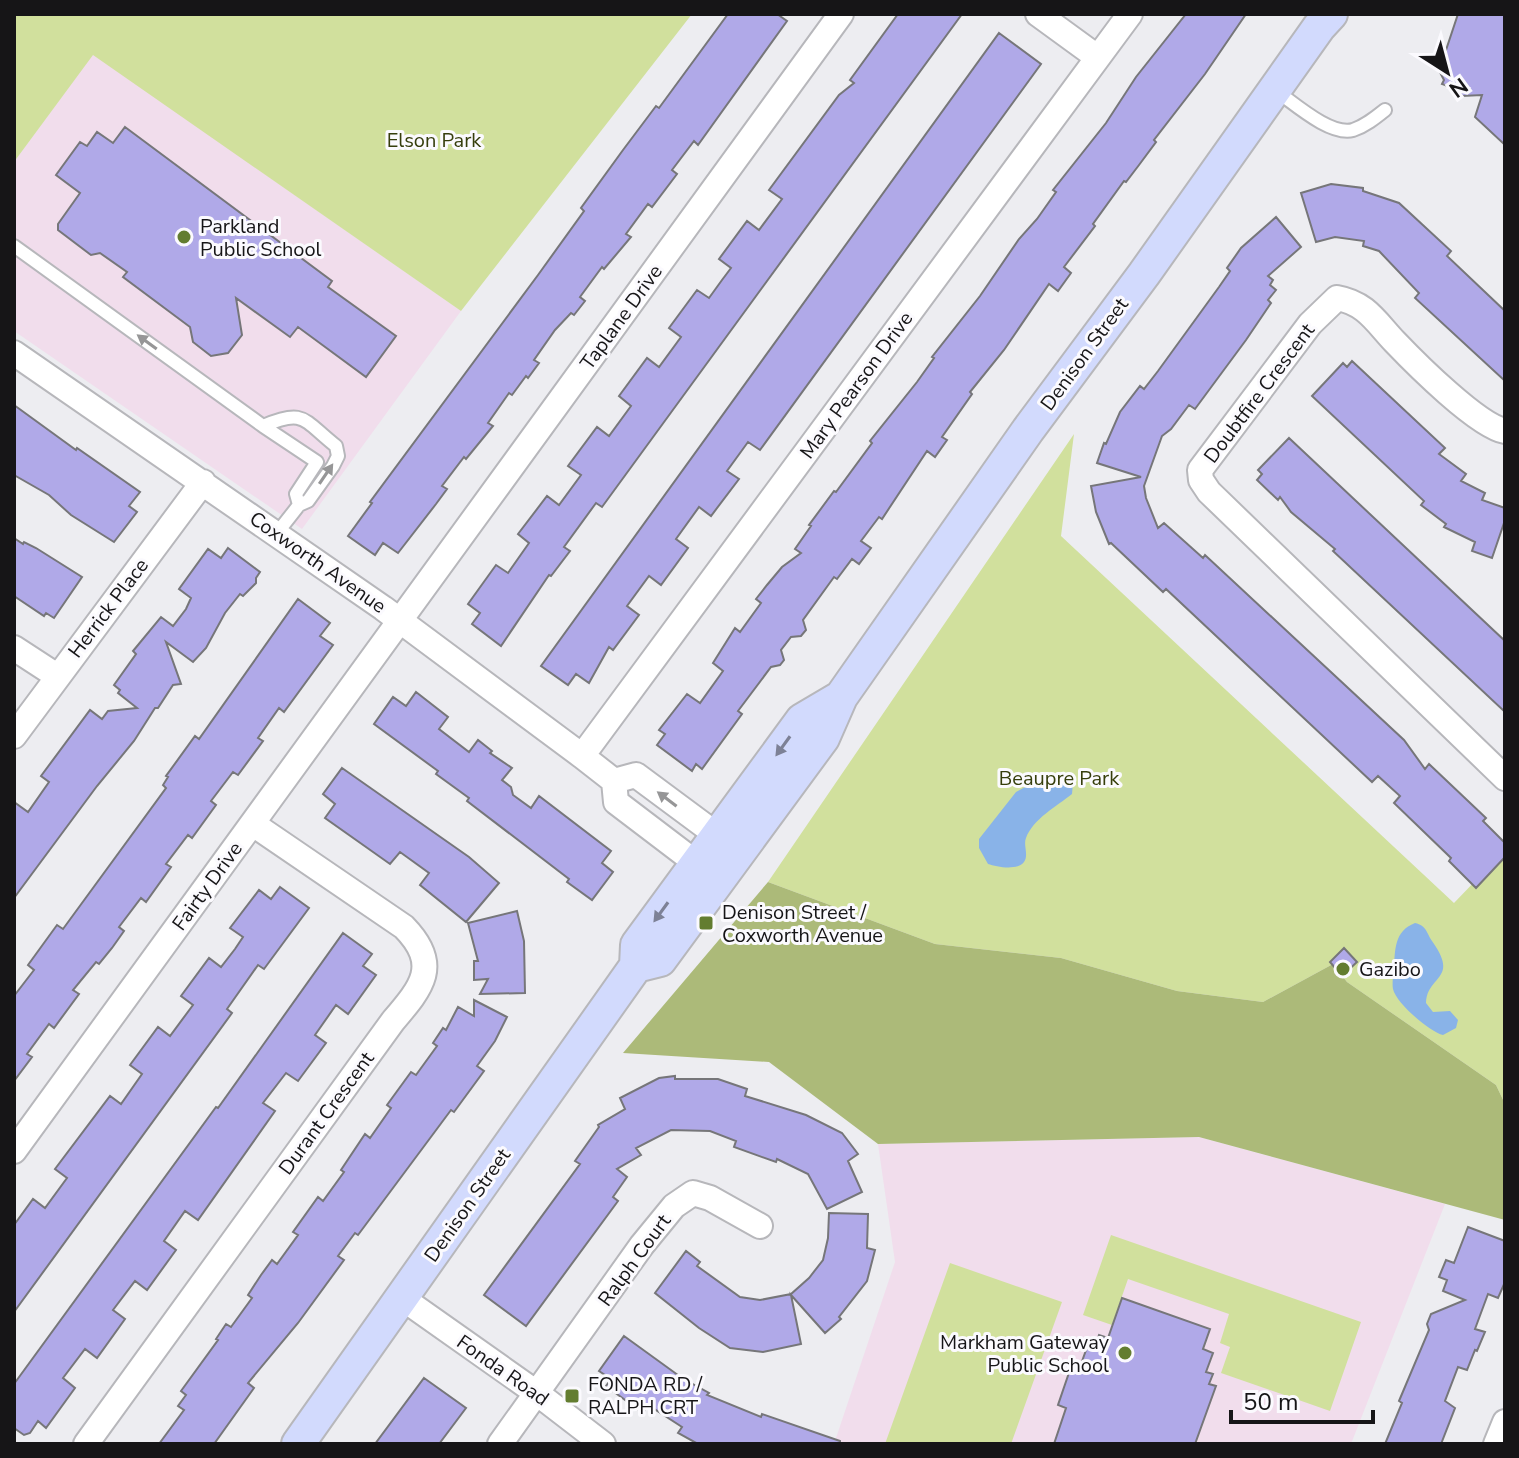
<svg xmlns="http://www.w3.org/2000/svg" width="1519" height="1458" viewBox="0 0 1519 1458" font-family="'Nunito Sans',sans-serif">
<rect width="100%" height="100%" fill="#ededf1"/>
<path fill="#f1ddec" d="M93 54 461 311 302 529 14 331V162Z
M1199 1137 1445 1204 1351 1444H834L895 1262 878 1144Z"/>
<path fill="#d1e09d" d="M14 14H692L461 311 93 55 14 162Z
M1074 434 1061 536 1454 903 1505 850V1104L1496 1085 1347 982 1333 964 1263 1002 1177 991 1061 958 935 944 768 882Z
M1111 1235 1361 1322 1330 1411 1221 1373 1230 1347 1220 1343 1229 1314 1128 1279 1112 1325 1083 1315Z
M950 1263 1062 1302 1011 1444H885Z"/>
<path fill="#acba79" d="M768 882 935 944 1061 958 1177 991 1263 1002 1333 964 1347 982 1496 1085 1505 1104V1220L1199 1137 878 1144 769 1062 623 1053Z"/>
<path fill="#89b3e8" d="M1069 778 1073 783 1072 794C1057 806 1033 819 1026 838 1023 845 1029 855 1024 862 1017 871 997 867 988 864L979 848V839L1016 792 1027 786Z
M1415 923C1427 926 1426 932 1432 941 1460 980 1427 975 1426 1003L1433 1012 1450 1011 1458 1020 1456 1028 1443 1035C1430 1032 1396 1003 1393 989 1392 984 1393 976 1394 970 1395 950 1394 931 1415 923Z"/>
<path fill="#b0a9e8" stroke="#767679" stroke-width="2" d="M728 14H777L787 21 698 145 694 141 672 170 677 174 652 207 648 204 626 234 631 237 604 269 602 267 580 297 585 301 574 315 571 313 555 330 534 360 539 363 528 378 526 376 512 395 509 393 488 423 493 426 466 459 464 457 442 486 447 489 436 504 398 553 383 543 375 555 348 536 372 503 370 502 538 275 584 211 581 208 623 150 656 106 659 108Z
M898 14H962L602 507 596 503 564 547 570 551 551 576 549 575 501 646 472 624 480 613 468 604 496 565 508 573 529 543 518 534 547 496 559 505 581 475 568 466 597 427 609 436 631 406 619 396 647 358 659 367 681 337 669 328 697 290 709 298 722 280 731 268 719 259 747 221 759 230 782 199 769 190 839 95 854 83 850 80Z
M1186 14H1246L1205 74 1154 140 1156 142 1139 165 1126 182 1124 181 1093 224 1095 226 1064 267 1071 273 1058 291 1049 284 1004 350 970 392 972 394 942 437 947 440 935 457 927 451 882 519 879 517 861 541 871 548 859 564 852 559 837 579 834 577 803 620 806 630 801 636 791 637 781 650 784 660 780 665 771 667 738 711 742 714 702 769 696 764 692 771 657 745 665 734 659 730 687 694 700 703 723 671 713 663 735 628 740 632 761 603 756 599 767 585 782 567 801 553 795 549 811 526 809 525 834 491 836 492 872 443 870 441 917 382 934 358 932 357 980 296 1019 239 1037 219 1056 192 1053 190 1106 123 1136 77Z
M1458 14H1505V145L1475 117 1482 95 1462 96 1456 89 1442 84 1444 80 1434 61 1444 56Z
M999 33 1041 64 760 450 748 442 727 471 739 479 711 516 699 507 676 539 688 548 661 585 649 576 627 606 639 615 613 650 609 647 589 683 576 674 568 685 541 666Z
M125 127 332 281 328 287 396 336 366 377 298 327 290 337 236 298 242 335 228 353 211 356 193 342 190 327 123 277 127 272 100 253 91 255 58 230V224L80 193 56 175 80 142 87 146 97 132 113 143Z
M1331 184 1363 188V191L1399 203 1451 251 1447 256 1505 311V381L1415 298 1419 293 1379 251 1363 246 1364 241 1335 237 1316 242 1301 193Z
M1276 217 1301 247 1268 276 1273 280 1270 285 1276 290 1268 300 1271 303 1246 340 1195 409 1189 405 1171 429 1162 436 1144 486 1146 498 1158 528 1164 523 1203 558 1205 555 1404 740 1425 769 1429 764 1486 818 1483 821 1505 843V857L1476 888 1449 861 1451 858 1394 803 1400 796 1378 776 1372 782 1166 589 1163 592 1111 543 1109 544 1096 512 1091 486 1141 477 1097 463 1104 443 1106 444 1120 412 1140 386 1144 389 1158 371 1219 287 1230 271 1227 268 1241 248Z
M1352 361 1445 448 1439 454 1466 474 1461 481 1485 493 1482 500 1505 508V520L1492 558 1472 551 1475 542 1444 527 1446 524 1421 505 1424 501 1312 396 1343 363 1347 367Z
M14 405 76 450 77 448 140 492 129 506 137 512 114 542 71 515 49 495 14 475Z
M1289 438 1505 641V712L1333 551 1335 549 1291 512 1280 497 1278 500 1257 480 1262 474 1258 470Z
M14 538 23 544 24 542 36 548 82 577 54 618 46 613 44 616 14 596Z
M228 548 260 572 256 578V583L243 596 240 594 225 613 206 648 193 662 166 642 181 684 173 685 158 708H155L134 741 97 786 14 898V802L28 812 49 782 41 776 90 710 102 719 108 711 137 708 118 693 120 690 114 685 136 654 133 651 161 617 173 626 186 609 191 598 179 589 208 549 221 558Z
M298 599 330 623 320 636 333 645 284 712 279 708 258 738 263 741 238 775 233 772 211 801 216 805 192 838 188 835 166 864 171 867 146 902 141 898 119 927 124 931 112 948 99 964 96 962 73 990 79 994 54 1028 49 1024 27 1054 32 1057 14 1081V996L34 970 28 965 57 925 63 929 166 788 163 785 168 777 166 776 195 736 199 739Z
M416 692 448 717 439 729 469 752 478 740 492 751 490 753 512 768 502 780 511 787 513 795 531 808 539 796 611 851 602 863 613 872 592 900 567 882 569 879 467 801 469 798 436 774 438 771 374 724 393 697 406 706Z
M342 768 469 857 499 883 466 922 420 885 429 873 400 852 390 864 325 818 335 804 323 794Z
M280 887 309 908 264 969 258 965 227 1009 232 1013 14 1312V1225L33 1199 45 1208 67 1178 55 1169 110 1096 121 1104 142 1074 130 1065 158 1027 170 1036 193 1005 181 996 209 958 221 967 235 949 243 937 230 928 259 890 271 899Z
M517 911 524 941 525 993 480 994 488 979 474 980V961H478L468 923Z
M343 933 372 954 363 966 376 975 348 1014 336 1005 315 1035 326 1043 298 1081 286 1073 263 1103 275 1111 198 1220 185 1211 164 1241 176 1250 147 1290 135 1281 113 1310 125 1319 97 1358 85 1349 63 1378 75 1388 46 1428 38 1421 30 1433 24 1435 14 1428V1384L216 1107 218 1108Z
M1344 948 1357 962 1342 976 1330 962Z
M474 1000 507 1017 495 1041 477 1066 484 1071 454 1112 451 1110 358 1235 355 1233 338 1256 344 1260 298 1323 248 1383 254 1388 214 1444H159L184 1410 178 1406 186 1395 181 1391 218 1340 216 1339 226 1324 231 1327 252 1298 248 1295 261 1275 272 1260 277 1264 298 1235 293 1232 318 1197 323 1201 344 1172 341 1170 365 1134 370 1138 391 1108 387 1105 411 1072 416 1075 437 1046 433 1043 443 1028 446 1030 458 1007 474 1016Z
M675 1076V1079H718L747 1089 745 1096 806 1115 842 1133 858 1154 848 1161 862 1192 827 1209 808 1174 777 1159 776 1162 734 1147 736 1141 710 1131 671 1130 636 1148 641 1155 617 1169 627 1177 613 1197 618 1201 526 1326 484 1295 580 1164 575 1161 599 1127 598 1125 625 1109 620 1098 659 1078Z
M829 1213 868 1214 867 1248 875 1250 867 1281 839 1317 841 1319 825 1333 791 1295 801 1344 763 1352 730 1348 699 1328 655 1293 686 1251 700 1262 697 1266 740 1297 760 1300 791 1294 809 1278 823 1260 828 1238Z
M1468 1227 1505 1241V1282L1498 1298 1488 1294 1475 1329 1485 1332 1477 1351 1475 1350 1467 1370 1458 1367 1445 1401 1455 1408 1441 1444H1385L1402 1403 1399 1401 1429 1330 1427 1324 1431 1314 1465 1300 1443 1291 1447 1280 1439 1277 1446 1260 1454 1263Z
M1122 1298 1210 1329 1203 1349 1213 1353 1206 1372 1213 1374 1209 1384 1216 1386 1195 1444H1054L1066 1408 1058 1405 1073 1361 1081 1364 1089 1342 1096 1344 1099 1335 1108 1338Z
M624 1336 682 1378 709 1393 707 1395 761 1417 762 1414 840 1441V1444H698L678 1433 682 1427 648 1405 643 1413 606 1386 611 1379 599 1371Z
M424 1378 466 1408 439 1444H375Z"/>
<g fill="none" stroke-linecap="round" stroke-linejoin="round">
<defs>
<path id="lane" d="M1275 90C1294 103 1330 136 1353 130 1365 126 1375 118 1385 110
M14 246 263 426C305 408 303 420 336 446L338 456 333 466 308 501 299 505 277 533
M263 426 317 462 296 494 299 505"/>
<path id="street" d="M1038 14 1097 57
M14 353 383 608 582 756 614 781 616 802 708 872
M1505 431C1478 426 1416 364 1395 342 1376 322 1366 303 1337 298L1310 324 1200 470 1201 480 1209 492 1505 778
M14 648 57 676
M14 736 203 482
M582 756 1130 14
M614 781 636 775 729 844
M14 1151 841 14
M402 1298 538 1394 603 1444
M86 1444 393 1021C422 987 441 965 404 927L253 824
M500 1444 642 1245 674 1206 693 1193 710 1198 760 1226
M1496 1444 1505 1422"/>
<path id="secondary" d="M636 966 660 960 823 738 841 697 1028 430 1144 274 1319 27 1331 14
M298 1444 636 966 637 945 802 720 841 697"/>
</defs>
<use href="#lane" stroke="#b7b7bb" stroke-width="16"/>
<use href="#street" stroke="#b7b7bb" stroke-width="28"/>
<use href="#secondary" stroke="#b7b7bb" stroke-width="36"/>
<use href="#lane" stroke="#fff" stroke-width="12"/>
<use href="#street" stroke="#fff" stroke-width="24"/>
<use href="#secondary" stroke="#d2dafd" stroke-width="32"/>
</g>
<defs><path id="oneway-solid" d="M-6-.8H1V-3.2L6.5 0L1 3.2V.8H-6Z" transform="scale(2)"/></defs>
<g fill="#969697">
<use href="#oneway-solid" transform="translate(147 342) rotate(-144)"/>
<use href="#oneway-solid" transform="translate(326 474) rotate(-56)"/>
<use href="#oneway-solid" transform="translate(667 799) rotate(-143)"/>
</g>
<g fill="#7d8196">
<use href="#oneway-solid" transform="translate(783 746) rotate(126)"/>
<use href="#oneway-solid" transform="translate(661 912) rotate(126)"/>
</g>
<g fill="#637d30" stroke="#fbfafe" stroke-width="3">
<circle cx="184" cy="237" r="8"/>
<rect x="698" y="915" width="16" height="16" rx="4"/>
<circle cx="1343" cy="969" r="8"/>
<circle cx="1125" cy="1353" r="8"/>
<rect x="564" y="1388" width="16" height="16" rx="4"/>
</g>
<g text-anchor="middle" stroke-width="6" stroke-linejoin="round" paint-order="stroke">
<g font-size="20" fill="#363e0c" stroke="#fbfafe">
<text x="434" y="147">Elson Park</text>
<text x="1059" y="785">Beaupre Park</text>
</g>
<g font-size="20" fill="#161517" stroke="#fbfafe" text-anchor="start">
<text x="200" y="233">Parkland<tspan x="200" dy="23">Public School</tspan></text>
<text x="722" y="919">Denison Street /<tspan x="722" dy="23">Coxworth Avenue</tspan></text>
<text x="1359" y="976">Gazibo</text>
<text x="1109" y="1349" text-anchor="end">Markham Gateway<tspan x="1109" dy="23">Public School</tspan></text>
<text x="588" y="1391">FONDA RD /<tspan x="588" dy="23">RALPH CRT</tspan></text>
</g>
<g font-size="20" fill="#161517" stroke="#fbfafe">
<text transform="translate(621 317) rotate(-54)" y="7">Taplane Drive</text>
<text transform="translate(1084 354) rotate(-54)" y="7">Denison Street</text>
<text transform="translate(856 385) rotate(-54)" y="7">Mary Pearson Drive</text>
<text transform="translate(1259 393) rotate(-53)" y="7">Doubtfire Crescent</text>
<text transform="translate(318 562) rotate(35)" y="7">Coxworth Avenue</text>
<text transform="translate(108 608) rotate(-53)" y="7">Herrick Place</text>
<text transform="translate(207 886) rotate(-54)" y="7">Fairty Drive</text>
<text transform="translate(326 1113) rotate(-54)" y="7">Durant Crescent</text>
<text transform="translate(467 1205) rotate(-55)" y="7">Denison Street</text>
<text transform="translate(634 1260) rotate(-54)" y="7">Ralph Court</text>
<text transform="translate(503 1370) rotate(35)" y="7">Fonda Road</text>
</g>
</g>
<rect width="1519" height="1458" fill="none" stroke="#161517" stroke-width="32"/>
<g transform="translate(1447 72) rotate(144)" stroke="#fbfafe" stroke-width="6" paint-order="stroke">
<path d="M0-6L14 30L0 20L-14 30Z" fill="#161517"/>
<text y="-12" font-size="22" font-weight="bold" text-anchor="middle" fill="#161517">N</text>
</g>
<path d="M1231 1410v12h142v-12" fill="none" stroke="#161517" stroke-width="4"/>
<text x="1243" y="1410" font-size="24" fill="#161517" stroke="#fbfafe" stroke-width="6" paint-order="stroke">50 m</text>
</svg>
